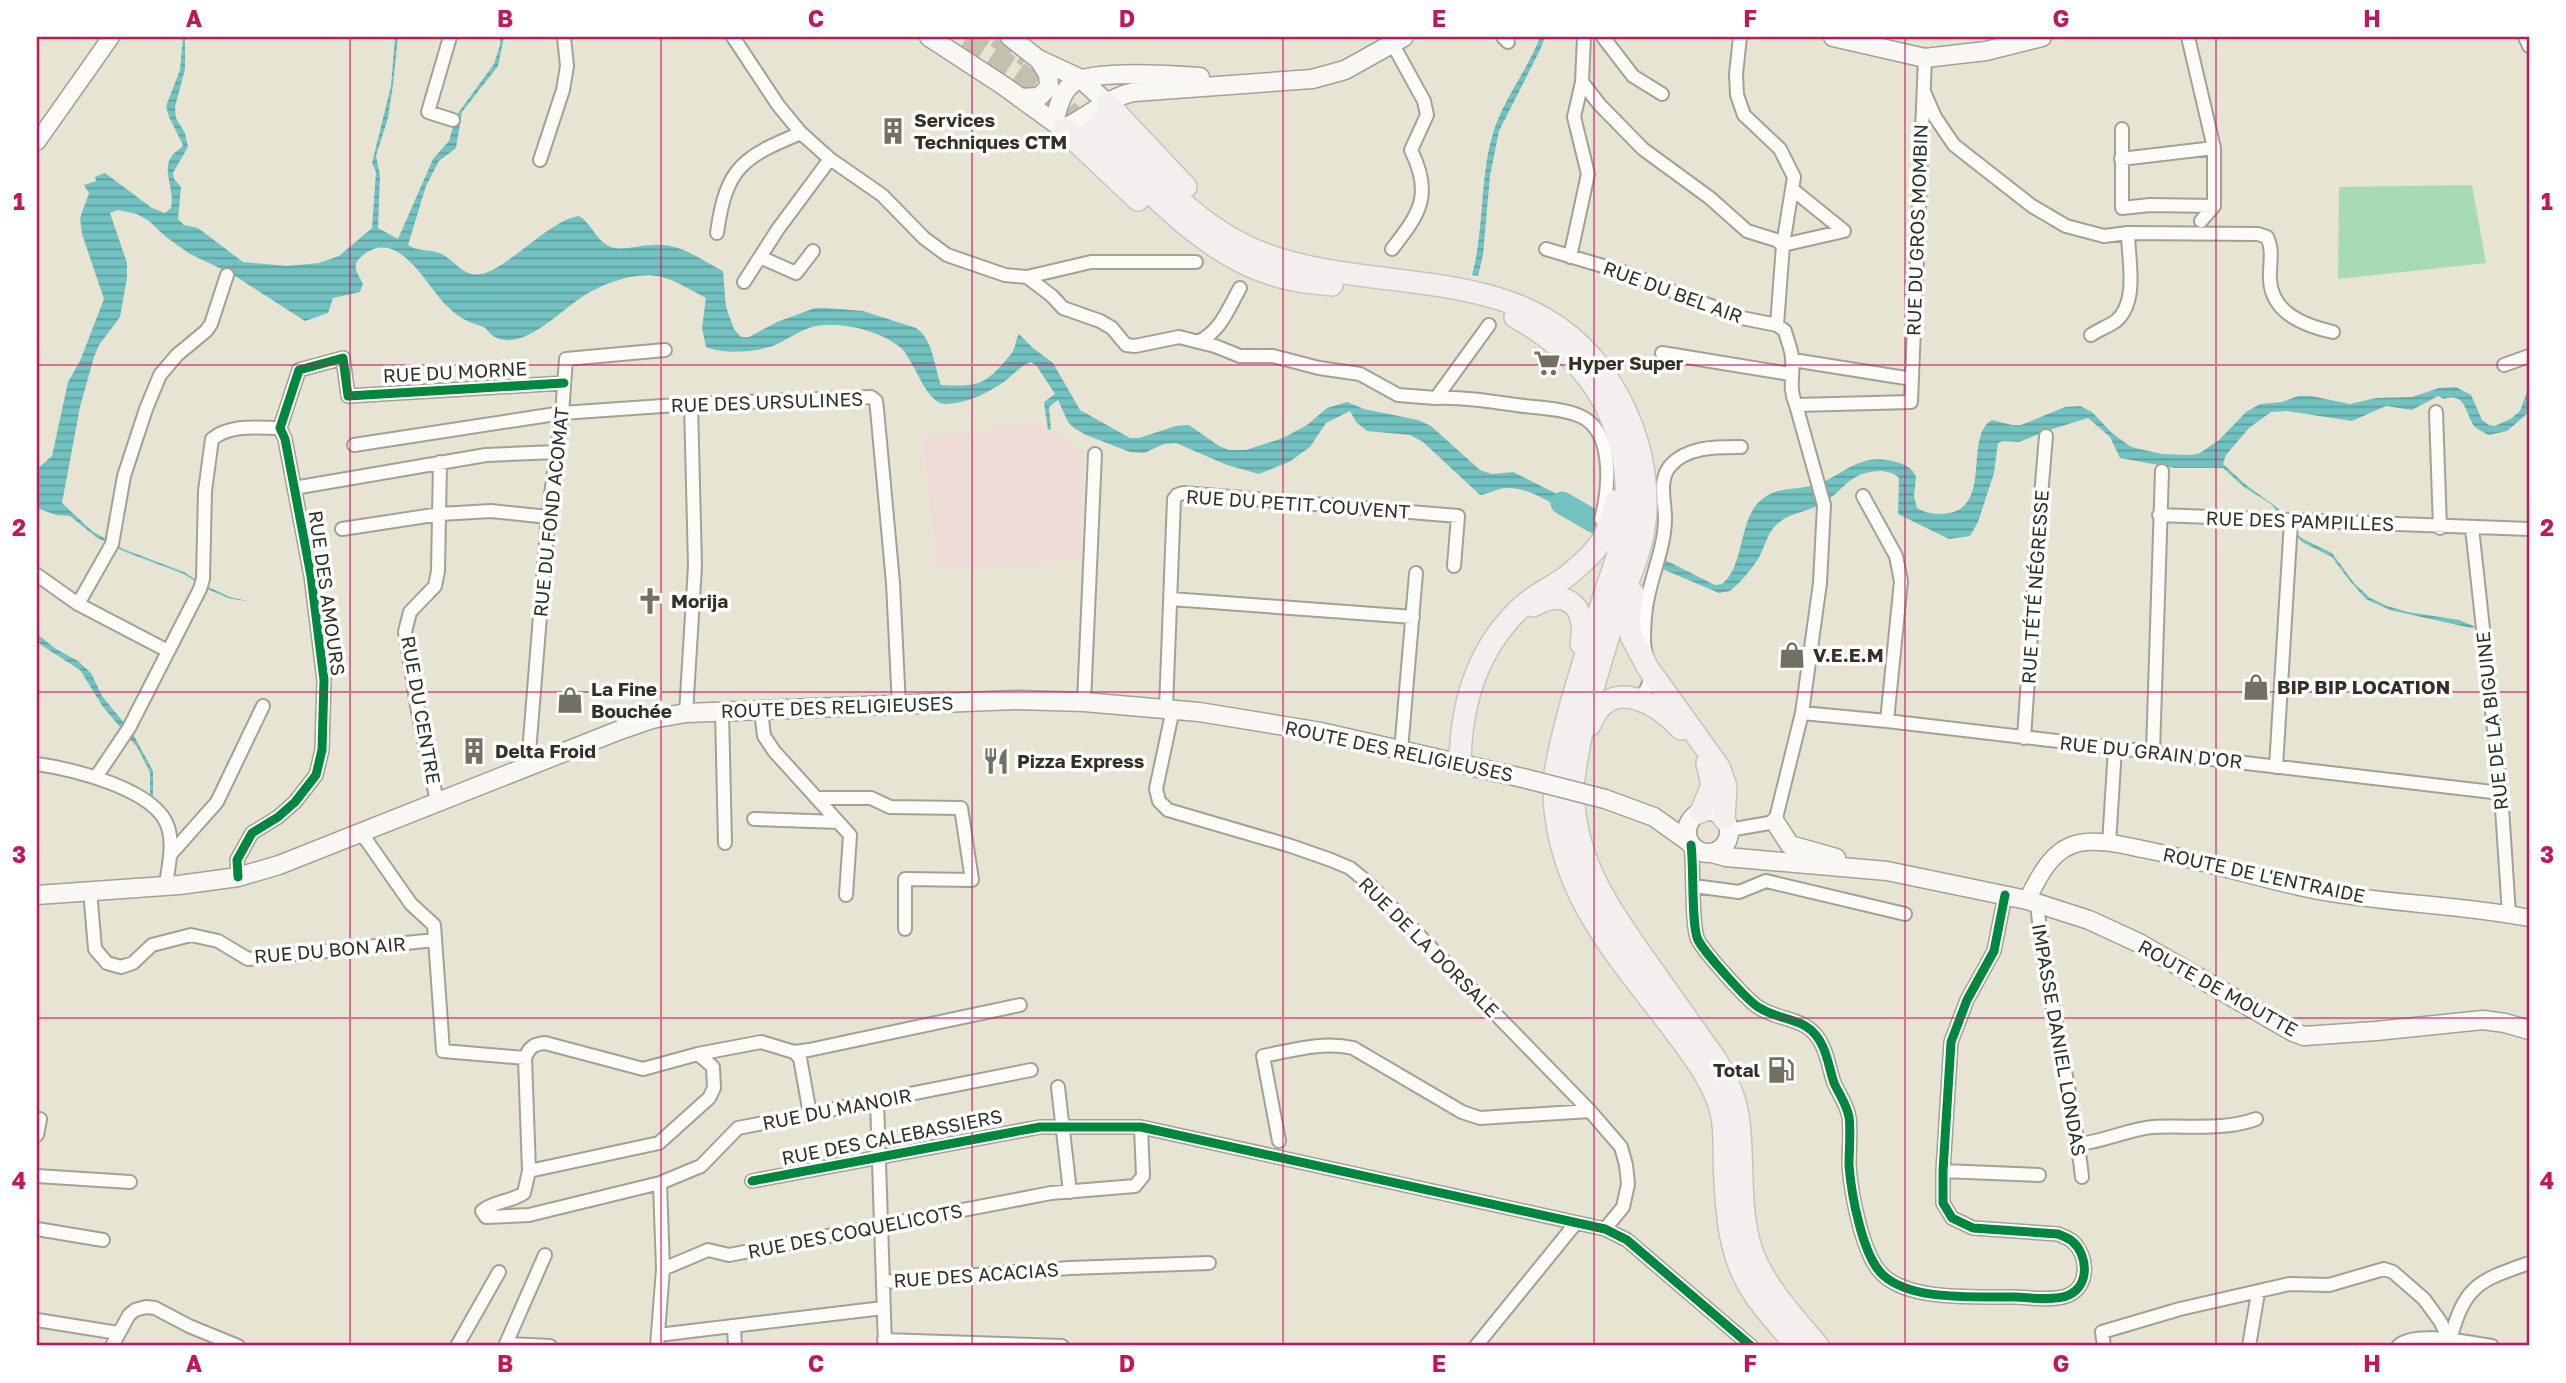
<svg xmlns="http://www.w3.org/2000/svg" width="2566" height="1383" viewBox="0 0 2566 1383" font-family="'Golos Text',sans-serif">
<defs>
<pattern id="water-rules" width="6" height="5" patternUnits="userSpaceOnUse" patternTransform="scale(1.75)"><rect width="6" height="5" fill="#72c2c2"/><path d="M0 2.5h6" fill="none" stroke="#5e9e9d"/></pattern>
</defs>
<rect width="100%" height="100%" fill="#e8e4d3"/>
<path fill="#eeddd7" d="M1043 423 1084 452 1081 560 937 569 922 438Z"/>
<path fill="#a9dab6" d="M2472 185 2486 263 2338 279 2339 187Z"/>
<path fill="url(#water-rules)" d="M183 37H185V69L175 107 176 118 185 133 188 147 173 173 174 179 181 187 178 219 184 225 198 228 243 262 287 266 319 263 339 256 372 228 376 172 372 163 391 86 395 37H398L393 85 388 118 376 156 380 175 378 228 398 239 433 159 449 141 456 116 494 64 500 45V37H504L498 66 462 112 456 148 439 161 426 186 408 245C419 252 428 249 439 253 451 257 458 270 471 274 499 281 546 220 579 216 593 224 597 245 615 248 626 250 641 245 653 245 681 243 699 259 723 271L726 307 734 329 741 337H749L777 322 815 308H827L863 311 916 328C933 339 934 366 941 385 979 387 986 385 1011 354 1016 349 1015 340 1019 334L1033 348 1053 363 1080 410 1130 438H1139L1176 426 1189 425 1219 446 1229 450H1246L1283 438 1307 425 1327 408 1347 402 1364 409 1418 420 1431 426 1480 470 1492 474 1513 472 1557 494 1582 503 1589 512 1586 526C1563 511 1536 488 1507 488 1497 488 1489 494 1480 495L1423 442 1410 435 1367 431 1356 422 1350 411 1326 423 1310 447 1289 462 1259 474 1227 465 1176 443 1164 444 1144 453 1130 452 1086 435 1074 428 1068 422 1058 400 1049 407 1051 429 1048 430 1044 402 1055 394 1036 365 1031 362C1020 366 1014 374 1005 381 988 393 968 403 946 404 926 405 915 361 901 348 882 332 851 324 826 325 807 325 794 336 777 344 760 352 725 355 706 347L702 328 706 298C692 291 677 281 662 277 637 271 607 282 585 295 563 308 526 350 497 338 491 336 489 331 485 328 483 326 477 325 475 324 465 321 455 314 448 307 427 288 399 225 362 256 350 266 358 273 363 284L360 292 333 298 328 313 305 321 232 274 190 254 166 237 149 221 137 214 118 210 110 213 127 263V278L120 317 99 345 94 357 80 407 62 503 92 531 123 549 184 572 206 586 230 597 251 602 228 598 205 588 184 574 123 551 96 537 70 516 56 515 37 508V469L52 456 68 382 80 361 104 299 82 234 80 218 89 193 84 185 96 181 95 177 105 173 152 208 165 213 171 208C175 190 162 171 171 157 175 151 180 150 183 145L169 117 166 106 180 70Z
M1540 37H1545L1540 50 1499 131 1490 176 1483 255 1478 276 1472 275C1485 228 1479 177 1494 130 1505 97 1528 69 1540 37Z
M2529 386V412L2507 431 2489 435C2485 433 2477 429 2474 426 2465 413 2466 392 2444 399L2438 396 2412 410 2386 406 2352 421 2287 411 2271 412 2249 428 2226 455 2223 464 2246 485 2279 509 2301 538 2332 553 2354 583 2370 598 2387 606 2408 612 2459 620 2476 627 2471 628 2390 610 2366 599 2349 580 2332 557 2302 542 2271 504 2244 487 2223 468H2175L2120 458 2110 437 2088 418 2046 431 2019 442 2003 441 1998 443 1994 473 1978 522 1970 536 1949 539 1898 514 1899 478C1894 473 1887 471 1879 471 1846 473 1844 492 1820 505 1805 512 1787 514 1776 525 1766 535 1765 548 1758 559 1751 570 1740 583 1730 591L1719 593 1660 568 1663 559 1715 585 1722 584C1744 567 1739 521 1759 502 1776 485 1795 491 1815 485 1845 475 1859 451 1896 462 1906 465 1912 467 1916 477L1914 496 1917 508C1928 514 1936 515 1949 513 1992 506 1964 435 1992 420L2012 425H2021L2065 407 2080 406 2092 412 2112 433 2131 447 2162 454 2192 455 2200 453 2219 440 2246 412 2260 404 2282 402 2298 396H2311L2350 404 2376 398 2412 397 2439 388 2456 387 2471 395 2482 420 2489 425 2495 426 2512 418 2520 411Z
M37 634 56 649 78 661 91 673 102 696 133 734 153 771V801L150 799V772L137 747 103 707 80 670 41 645 37 641Z"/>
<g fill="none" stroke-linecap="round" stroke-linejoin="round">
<path stroke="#72c2c2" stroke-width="23" d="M1562 503 1595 522"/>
<path stroke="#c4c0b0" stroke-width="21" stroke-dasharray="21 10" stroke-linecap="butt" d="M967 37 1054 96 1089 132
M996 37 1027 57"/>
<defs>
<path id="minor" d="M450 37 428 112 453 120
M733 37 778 105 801 133 830 159 882 195 924 238 947 255 1005 275 1027 277 1091 262H1196
M1503 37 1508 42
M1603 37 1633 76 1662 94
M1740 37 1736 74 1737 95 1744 115 1780 149 1794 177 1783 245 1777 325
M2188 37 2214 148V206L2201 221
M2525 37 2529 46
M1582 82 1599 104 1643 149 1710 198 1747 231 1776 240 1783 245 1844 231 1792 189
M1924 92 1935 117 1954 145 2032 206 2066 226 2104 236 2128 233 2258 234 2267 237C2274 251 2269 265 2270 280 2272 314 2306 326 2333 332
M2122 129V208L2150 205 2214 206
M2121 159 2214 148
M540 160 563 90 567 66 564 37
M717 233C726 167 743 157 801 133
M1392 249C1420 213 1433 195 1411 150L1427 115 1424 101 1392 43
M1546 249 1623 272 1742 318 1777 325 1785 331C1787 340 1792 350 1792 359 1794 377 1788 387 1796 405L1911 402 1925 58
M760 257 796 273 813 251
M1570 257 1588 174 1574 117 1582 82 1584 37
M1027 277 1052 296 1063 308 1100 321 1112 328 1126 345 1135 346 1179 337 1215 346 1240 356H1273L1319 368 1360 374 1398 395 1436 398 1489 325
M744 282 778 229 830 159
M2091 335C2098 330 2109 326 2116 321 2139 301 2128 259 2128 233
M1198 342C1221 331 1228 309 1240 288
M1662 353 1790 374
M1793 360 1912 379
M2504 365 2529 356
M1436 398C1464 397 1489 401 1516 405 1537 408 1561 408 1580 416 1615 431 1609 490 1601 519
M2436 412 2440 528
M354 445 562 413 691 404 871 397 876 401 877 409 893 583 899 706
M294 488 486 455 556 452
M1863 496 1896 556 1901 581 1887 721
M2159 515 2529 529
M2472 528 2501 793 2509 914
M342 529 440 514 491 511 548 517
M37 575 78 604 168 651
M1171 599 1413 617
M78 604 112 544 124 476 146 409 160 375 177 355 206 331 211 324 227 275
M1636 698C1643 695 1647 691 1649 683 1652 670 1644 654 1644 640 1644 627 1645 610 1648 597 1653 571 1665 546 1665 518 1665 501 1658 481 1670 466 1687 446 1717 447 1741 447
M1084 702 1095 454
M1166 708 1174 499 1177 495 1183 493 1458 516 1454 566
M1173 709 1156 789 1159 801 1168 810 1291 846 1331 860 1350 868 1367 882 1590 1111 1621 1147 1626 1165 1628 1184 1623 1207 1605 1229
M761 710 764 736 774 751 850 835 846 895
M722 711 725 843
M686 713 695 566 691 404
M1802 713 1887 721 2501 793
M2024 738 2037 544 2046 436
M1401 751 1416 573
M2153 752 2162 471
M37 764C72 769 156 789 168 827 174 846 168 867 166 886
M528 765 548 517 562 413 566 359 665 350
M2276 767 2291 521
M96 777 129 728 200 589 203 579 205 491 212 439C231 424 256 428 280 428
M816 798H871L890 807 961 808 972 880 905 879V929
M437 801 418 712 405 632 410 612 435 586 438 571 440 462
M754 819 838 822
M1729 830 1775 822 1802 713 1820 583 1824 505 1796 405
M359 833 367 841 411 904 434 925 443 1051 525 1058
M2109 844 2115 748
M1691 845C1694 866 1691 926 1698 940 1705 953 1746 999 1758 1007 1782 1023 1809 1015 1823 1047 1828 1058 1830 1071 1834 1083 1839 1094 1847 1105 1849 1117 1851 1132 1849 1149 1849 1165 1851 1192 1862 1256 1883 1275 1912 1302 1978 1296 2016 1297 2029 1298 2057 1301 2069 1295 2090 1285 2088 1255 2072 1241 2068 1238 2063 1236 2058 1234L1973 1228 1952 1218 1943 1203V1171L1951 1042 1967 1000 1994 951 2005 895
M170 855 217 802 263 706
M238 877 237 860 252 833 278 817 295 802 316 775 322 750 324 680 311 576 285 439 280 428 299 370 343 358 348 396 564 383
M1694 886 1739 892 1766 881 1905 914
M90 890 95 949 107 963 121 967 133 963 152 945 191 935 218 941 248 959 435 940
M2037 903C2046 996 2072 1085 2082 1177
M545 1043 643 1069 698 1054 713 1067 714 1088 709 1098 659 1143 529 1171 525 1058C529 1048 533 1044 545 1043Z
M794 1052 800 1058 810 1114
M698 1054 761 1042 794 1052 809 1050 1020 1005
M1058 1087 1070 1192
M877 1101 885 1346
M37 1135 40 1119
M1279 1141 1263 1056C1294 1050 1323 1041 1353 1048L1462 1112 1480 1118 1590 1111
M2078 1144C2104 1142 2128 1129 2153 1127 2188 1125 2223 1131 2256 1119
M529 1171 524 1193C511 1202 494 1201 482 1211L486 1217 529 1215 660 1183 701 1166 738 1128 1031 1070
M1943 1171 2039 1175
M37 1176 130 1182
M752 1181 1040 1127H1141L1605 1229 1627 1240 1751 1346
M37 1229 103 1240
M663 1269 708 1250 729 1255 1051 1193 1135 1186 1143 1176 1141 1127
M883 1282 1070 1268 1209 1263
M37 1320 118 1333
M734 1326 735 1346
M658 1335 883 1308
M884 1340 1062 1346
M2450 1340C2465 1285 2478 1281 2529 1263
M506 1344 550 1346
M112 1346 129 1315 135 1310 146 1307 155 1308 189 1326 238 1346
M457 1346 499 1272
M505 1346 545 1255
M657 1346 663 1269 660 1183
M1476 1346 1576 1223
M2104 1346 2102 1332 2180 1309 2289 1284 2329 1285 2384 1269 2393 1272 2424 1299 2440 1321 2450 1340
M2249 1346 2258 1293
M2398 1346C2415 1330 2470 1343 2492 1346"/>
<path id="tertiary" d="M37 142 111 37
M2027 900C2039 877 2051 849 2079 843 2099 839 2123 845 2142 849 2200 860 2256 878 2313 890 2384 904 2458 904 2529 918"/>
<path id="secondary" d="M929 37 1004 86 1063 129C1087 118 1108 97 1134 92L1312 79 1345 70 1404 37
M1010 37 1038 59 1081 79 1107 103
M1833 37 1925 58 1986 51 2042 37
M1020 98 1039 97 1049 87 1048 74 1039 60
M1054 122C1058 108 1061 92 1073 83 1094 69 1174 75 1200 77
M1605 799 1654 817 1689 842
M1687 832a21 21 0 1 1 42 0a21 21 0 1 1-42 0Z
M1775 822 1790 845 1836 858
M1712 853 1726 857 1887 871 2027 900 2089 920 2139 943 2293 1032 2304 1036 2376 1031 2483 1020 2505 1023 2529 1030
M37 895 179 885 238 877 279 865 620 730 652 719 686 713 1016 700 1084 702 1199 712 1321 732 1527 779"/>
<path id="trunk" d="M1107 103 1186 187
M1099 121C1146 167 1195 226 1257 251 1375 299 1529 256 1608 379 1632 416 1646 459 1646 503 1647 546 1625 585 1612 625 1597 674 1580 727 1574 779
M1063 129 1138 200
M1089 132C1140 182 1203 255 1274 275 1292 281 1312 283 1332 285
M1515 317C1594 360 1635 431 1625 523 1622 548 1611 574 1603 599 1586 657 1565 714 1555 773
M1633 593 1629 620 1631 636 1648 668 1719 767 1726 787 1724 819
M1533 606C1568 586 1588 608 1581 644
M1590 725C1609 675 1655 702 1681 729
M1460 763C1461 702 1478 645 1525 604 1535 595 1548 589 1560 581 1568 576 1574 570 1581 564 1605 543 1608 531 1616 501
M1554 798C1560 894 1615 953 1670 1025 1688 1049 1708 1074 1718 1102 1727 1127 1723 1155 1725 1181 1727 1222 1731 1262 1756 1297 1768 1314 1783 1330 1796 1346
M1574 803C1578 868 1615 917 1651 968 1673 999 1695 1030 1717 1061 1726 1078 1735 1096 1738 1115 1745 1161 1737 1210 1753 1254 1767 1289 1795 1318 1818 1346
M1701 812 1712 785 1707 763"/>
</defs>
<use href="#minor" stroke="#a4a194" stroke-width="16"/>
<use href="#tertiary" stroke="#a4a194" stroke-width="19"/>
<use href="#secondary" stroke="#a4a194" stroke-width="21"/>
<use href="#trunk" stroke="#c6c4bb" stroke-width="24"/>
<use href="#minor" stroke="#fcfbf8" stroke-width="12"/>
<use href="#tertiary" stroke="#fcfbf8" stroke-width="16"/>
<use href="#secondary" stroke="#f9f7f4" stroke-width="18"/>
<use href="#trunk" stroke="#f4efee" stroke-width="21"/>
<defs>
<path id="secondary-bridge" d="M1527 779 1605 799"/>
</defs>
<use href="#secondary-bridge" stroke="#a4a194" stroke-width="21" stroke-linecap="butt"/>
<use href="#secondary-bridge" stroke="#f9f7f4" stroke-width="18"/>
<defs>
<path id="cycleway" d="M1691 845C1694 866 1691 926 1698 940 1705 953 1746 999 1758 1007 1782 1023 1809 1015 1823 1047 1828 1058 1830 1071 1834 1083 1839 1094 1847 1105 1849 1117 1851 1132 1849 1149 1849 1165 1851 1192 1862 1256 1883 1275 1912 1302 1978 1296 2016 1297 2029 1298 2057 1301 2069 1295 2090 1285 2088 1255 2072 1241 2068 1238 2063 1236 2058 1234L1973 1228 1952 1218 1943 1203V1171L1951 1042 1967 1000 1994 951 2005 895
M238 877 237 860 252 833 278 817 295 802 316 775 322 750 324 680 311 576 285 439 280 428 299 370 343 358 348 396 564 383
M752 1181 1040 1127H1141L1605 1229 1627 1240 1751 1346"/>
</defs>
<use href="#cycleway" stroke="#fff" stroke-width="13"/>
<use href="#cycleway" stroke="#00873e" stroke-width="9"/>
</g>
<path fill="none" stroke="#c2185b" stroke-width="2" stroke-opacity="0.55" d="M350 37V1346M661 37V1346M972 37V1346M1283 37V1346M1594 37V1346M1905 37V1346M2216 37V1346M37 365H2529M37 692H2529M37 1018H2529"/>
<defs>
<symbol id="building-bare" viewBox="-9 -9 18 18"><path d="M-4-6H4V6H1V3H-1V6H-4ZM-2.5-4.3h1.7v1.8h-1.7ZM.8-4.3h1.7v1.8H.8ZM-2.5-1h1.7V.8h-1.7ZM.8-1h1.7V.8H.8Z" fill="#727062" stroke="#fff" stroke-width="2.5" paint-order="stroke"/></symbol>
<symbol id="supermarket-bare" viewBox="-9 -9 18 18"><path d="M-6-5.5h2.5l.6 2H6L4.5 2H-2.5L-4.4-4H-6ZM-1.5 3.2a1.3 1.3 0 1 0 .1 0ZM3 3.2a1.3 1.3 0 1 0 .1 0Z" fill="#727062" stroke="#fff" stroke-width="2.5" paint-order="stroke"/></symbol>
<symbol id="church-bare" viewBox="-9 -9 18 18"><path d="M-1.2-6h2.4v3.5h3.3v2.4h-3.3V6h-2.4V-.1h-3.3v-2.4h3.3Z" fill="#727062" stroke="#fff" stroke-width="2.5" paint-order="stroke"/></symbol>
<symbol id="shop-bare" viewBox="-9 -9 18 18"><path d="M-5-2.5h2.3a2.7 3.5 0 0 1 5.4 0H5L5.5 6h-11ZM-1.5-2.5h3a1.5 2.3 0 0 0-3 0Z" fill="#727062" stroke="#fff" stroke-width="2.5" paint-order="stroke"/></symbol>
<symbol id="restaurant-bare" viewBox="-9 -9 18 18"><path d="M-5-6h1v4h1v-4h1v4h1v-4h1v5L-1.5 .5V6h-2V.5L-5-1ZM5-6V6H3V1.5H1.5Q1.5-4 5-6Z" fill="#727062" stroke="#fff" stroke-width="2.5" paint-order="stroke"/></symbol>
<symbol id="fuel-bare" viewBox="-9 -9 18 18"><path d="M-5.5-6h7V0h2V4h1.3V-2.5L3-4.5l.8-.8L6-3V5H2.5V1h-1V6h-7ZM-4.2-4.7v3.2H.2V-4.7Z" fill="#727062" stroke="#fff" stroke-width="2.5" paint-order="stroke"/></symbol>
</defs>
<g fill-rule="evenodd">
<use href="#building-bare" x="874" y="112" width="38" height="38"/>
<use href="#supermarket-bare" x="1528" y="344" width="38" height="38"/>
<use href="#church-bare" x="631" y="582" width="38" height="38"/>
<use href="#shop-bare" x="1773" y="636" width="38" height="38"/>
<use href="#shop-bare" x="2237" y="668" width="38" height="38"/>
<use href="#shop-bare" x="551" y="681" width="38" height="38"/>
<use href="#building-bare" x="455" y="732" width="38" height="38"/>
<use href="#restaurant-bare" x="977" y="742" width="38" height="38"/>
<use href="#fuel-bare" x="1762" y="1051" width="38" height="38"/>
</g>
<g text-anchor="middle" stroke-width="7" stroke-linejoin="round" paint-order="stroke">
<g font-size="19" font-weight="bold" fill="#333125" stroke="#fff" text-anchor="start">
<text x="914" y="127">Services<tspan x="914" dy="22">Techniques CTM</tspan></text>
<text x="1568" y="370">Hyper Super</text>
<text x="671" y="608">Morija</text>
<text x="1813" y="662">V.E.E.M</text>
<text x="2277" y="694">BIP BIP LOCATION</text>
<text x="591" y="696">La Fine<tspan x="591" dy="22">Bouchée</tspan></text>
<text x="495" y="758">Delta Froid</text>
<text x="1017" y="768">Pizza Express</text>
<text x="1760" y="1077" text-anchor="end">Total</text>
</g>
<g font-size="19" fill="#333125" stroke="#fff">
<text transform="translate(1917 230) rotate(-88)" y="7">RUE DU GROS MOMBIN</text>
<text transform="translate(1673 292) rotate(20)" y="7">RUE DU BEL AIR</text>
<text transform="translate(455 372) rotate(-3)" y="7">RUE DU MORNE</text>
<text transform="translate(767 402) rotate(-2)" y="7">RUE DES URSULINES</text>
<text transform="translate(1298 504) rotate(4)" y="7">RUE DU PETIT COUVENT</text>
<text transform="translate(551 512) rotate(-84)" y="7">RUE DU FOND ACOMAT</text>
<text transform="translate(2300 521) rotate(2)" y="7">RUE DES PAMPILLES</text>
<text transform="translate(2035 587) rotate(-86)" y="7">RUE TÉTÉ NÉGRESSE</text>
<text transform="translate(327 593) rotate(82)" y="7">RUE DES AMOURS</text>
<text transform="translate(837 707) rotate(-2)" y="7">ROUTE DES RELIGIEUSES</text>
<text transform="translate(421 710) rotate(80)" y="7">RUE DU CENTRE</text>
<text transform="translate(2492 721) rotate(-96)" y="7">RUE DE LA BIGUINE</text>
<text transform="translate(1399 751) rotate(12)" y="7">ROUTE DES RELIGIEUSES</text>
<text transform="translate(2151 752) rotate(6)" y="7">RUE DU GRAIN D'OR</text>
<text transform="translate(2264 875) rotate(12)" y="7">ROUTE DE L'ENTRAIDE</text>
<text transform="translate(1429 947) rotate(45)" y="7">RUE DE LA DORSALE</text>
<text transform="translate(330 950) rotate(-5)" y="7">RUE DU BON AIR</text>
<text transform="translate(2218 988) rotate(29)" y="7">ROUTE DE MOUTTE</text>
<text transform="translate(2059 1040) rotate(80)" y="7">IMPASSE DANIEL LONDAS</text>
<text transform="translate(837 1109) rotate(-11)" y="7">RUE DU MANOIR</text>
<text transform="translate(892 1137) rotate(-11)" y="7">RUE DES CALEBASSIERS</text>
<text transform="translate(855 1231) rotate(-11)" y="7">RUE DES COQUELICOTS</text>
<text transform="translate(976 1275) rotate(-4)" y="7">RUE DES ACACIAS</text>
</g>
</g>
<rect width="2566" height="1383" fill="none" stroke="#ffffff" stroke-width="77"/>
<rect x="38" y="38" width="2490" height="1306" fill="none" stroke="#c2185b" stroke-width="2.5"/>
<g font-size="23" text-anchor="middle" font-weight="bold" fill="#c2185b">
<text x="194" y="27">A</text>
<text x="505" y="27">B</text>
<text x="816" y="27">C</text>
<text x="1127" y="27">D</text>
<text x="1439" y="27">E</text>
<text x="1750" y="27">F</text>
<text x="2061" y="27">G</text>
<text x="2372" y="27">H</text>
<text x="19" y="210">1</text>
<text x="2547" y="210">1</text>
<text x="19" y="536">2</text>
<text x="2547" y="536">2</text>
<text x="19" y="863">3</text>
<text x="2547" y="863">3</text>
<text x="19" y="1189">4</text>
<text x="2547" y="1189">4</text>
<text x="194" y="1372">A</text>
<text x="505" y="1372">B</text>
<text x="816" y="1372">C</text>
<text x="1127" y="1372">D</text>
<text x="1439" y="1372">E</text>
<text x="1750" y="1372">F</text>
<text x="2061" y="1372">G</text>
<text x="2372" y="1372">H</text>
</g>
</svg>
